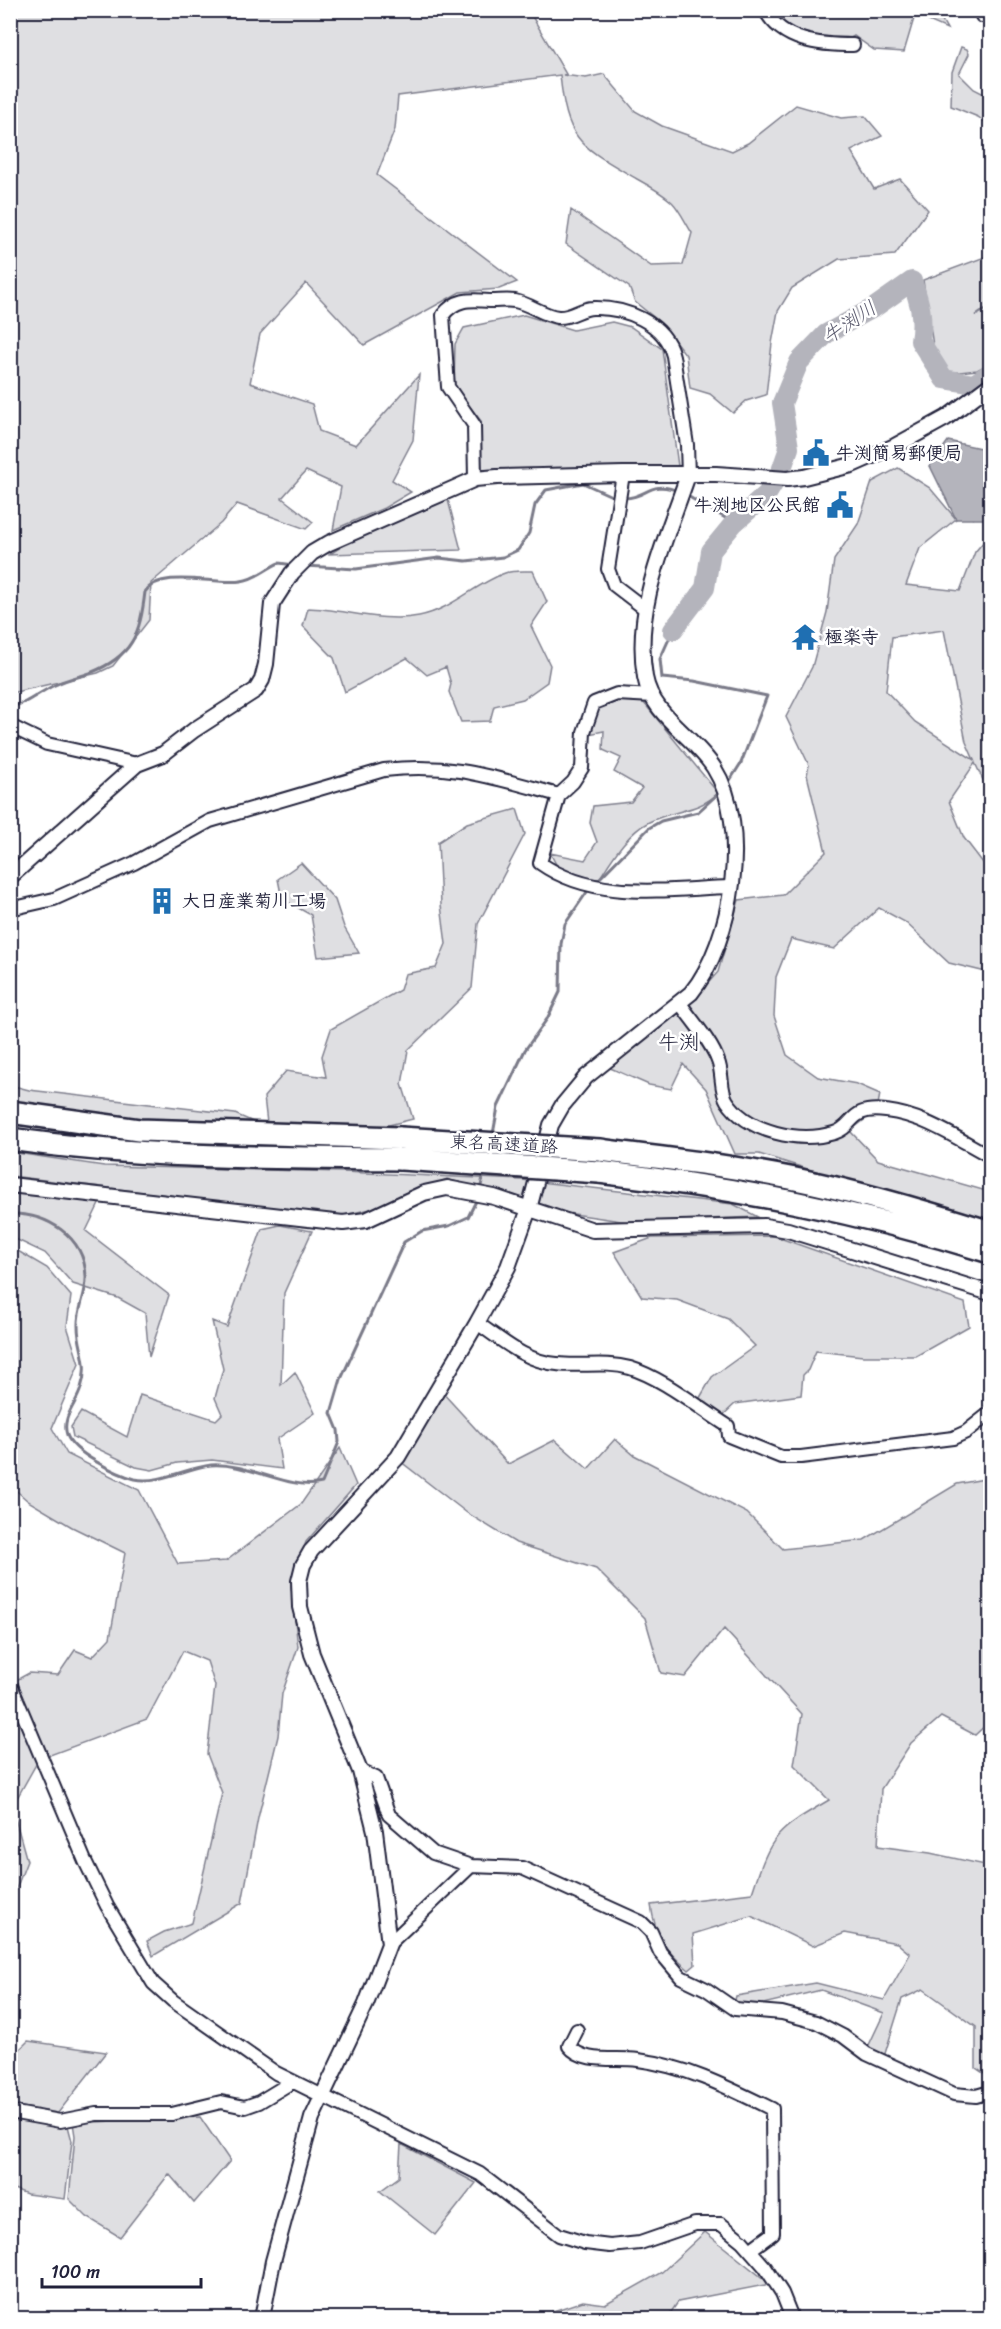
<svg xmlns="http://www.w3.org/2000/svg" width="1001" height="2329" viewBox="0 0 1001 2329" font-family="Sriracha,'Klee One',sans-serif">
<rect width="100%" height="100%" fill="#fff"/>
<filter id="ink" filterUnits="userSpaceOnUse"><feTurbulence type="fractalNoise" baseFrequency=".0167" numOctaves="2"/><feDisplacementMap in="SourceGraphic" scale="12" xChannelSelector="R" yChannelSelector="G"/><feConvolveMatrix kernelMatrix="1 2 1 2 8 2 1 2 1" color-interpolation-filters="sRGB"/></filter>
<g filter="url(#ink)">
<path fill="#dfdfe2" stroke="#80808e" stroke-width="1.5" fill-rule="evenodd" d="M10 11H529L566 74 563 75 586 78 604 74 635 111 662 126 732 151 748 143 796 105 841 118 865 116 882 136 851 151 874 189 900 179 928 210 895 255 839 259 792 288 778 311 772 343 766 395 746 401 733 413 710 394 690 388 686 355 661 323 635 302 629 287 566 244 571 210 651 266 683 265 692 233C686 224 680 210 672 202 662 193 648 185 637 179 581 146 567 143 560 75L398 96 395 129 377 175 517 282 499 289 460 292 364 345 306 283 260 334 250 383 312 404 319 431 356 445 419 375 413 440 392 480 411 492 384 508 333 530 341 487 306 471 282 498 313 522 306 529 237 504 221 523 151 583 149 620 113 666 98 673 11 693Z
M769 11H937L947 29 915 15 904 52 874 50 854 36 842 43 786 30Z
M961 47 967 49 969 54 959 74 974 89 990 97V126L978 117 951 106 952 72Z
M990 255V305L975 316 990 308V363L977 370 951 373 934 352 923 280Z
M524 315 573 330 612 322 631 327 662 349 678 466 481 470V421L454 386 455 344 464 328Z
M898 468 930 488 956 519 920 548 906 585 960 591 975 552 990 534V795L975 763 949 801 964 838 987 868 990 878V973L949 963 905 922 879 908 834 949 791 939 776 977 774 1016 787 1055 818 1077 857 1084 880 1094 877 1110 850 1131 878 1160 990 1192V1225L759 1154H735L706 1089 683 1064 671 1089 649 1085 608 1067 688 1006 718 972 739 900 783 895 826 852 807 775 809 765 786 717 812 667 827 612 834 560 858 524 872 482ZM944 630 966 742 974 760 915 722 886 691 892 637Z
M447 496 461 550 330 554 359 535Z
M533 571 547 602 531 626 550 665 547 682 523 699 494 706 490 721 461 722 449 692 451 684 446 667 427 675 407 658 345 692 334 658 303 626 308 608C344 609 383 623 419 616 451 610 475 584 505 573 513 570 525 571 533 571Z
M627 697 644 703 718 793C699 812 672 810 649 822 627 833 612 859 599 879L582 878 557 866 550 853 585 860 597 842 590 823 593 806 631 802 642 788 614 772 621 758 603 750 604 731 589 734 585 723 604 700Z
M517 809 525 834 478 924 472 988 408 1050 402 1084 413 1119 385 1126 267 1123 264 1097 286 1071 326 1077 322 1056 331 1029 400 990 405 974 436 968 446 944 441 905 438 842 467 823Z
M301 863 335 900 344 927 359 953 318 957 311 915 282 899 278 879Z
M10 1085 29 1090 235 1114 263 1126 104 1119 11 1104Z
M10 1152 104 1166 343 1172 522 1180 733 1204 758 1217 628 1222 567 1213 447 1179 375 1208 340 1216 11 1176Z
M11 1193 100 1202 86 1231 169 1295 149 1357 145 1313 118 1298 73 1284 45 1253 11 1237Z
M280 1225 312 1231 284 1293 281 1385 295 1372 315 1413 277 1439 282 1469 212 1460 177 1463 152 1470 136 1467 73 1437 71 1427 81 1412 127 1437 140 1395 216 1420 222 1414 215 1398 223 1369 212 1321 227 1327 262 1229Z
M774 1236 965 1303 969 1326 916 1356H863L816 1351 808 1370 803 1375 801 1395 735 1404 722 1416 698 1401 712 1377 755 1346 728 1319 677 1300 642 1297 614 1252 652 1238Z
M11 1247 47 1268 71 1296 67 1326 79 1364 52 1428 67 1454 139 1490 178 1564 226 1561 301 1504 340 1448 356 1485 306 1542 291 1586 298 1647 282 1694 278 1736 258 1818 242 1903 153 1956 147 1941 164 1932 192 1923 222 1793 207 1754 215 1686 207 1661 183 1651 147 1719 39 1759 12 1807 27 1861 11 1902V1683L29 1673 58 1675 75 1650 92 1657 110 1638 125 1553 72 1527 28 1501 11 1486Z
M441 1391 508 1464 555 1440 588 1469 615 1439 634 1455 747 1513 783 1549 864 1540 957 1484 990 1478V1721L975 1735 941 1717 911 1743 881 1789 878 1846 930 1853 990 1866V2074L986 2075 976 2068V2027L923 1989 902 1999 883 2060 868 2047 884 2013 821 1990 751 2007H733L736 1996 816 1983 884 2000 910 1954 897 1943 845 1933 813 1946 751 1916 693 1934 695 1965 689 1970C665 1951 655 1935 651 1905L752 1893C771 1834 776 1831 829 1800L794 1765 802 1714 724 1629 685 1677 661 1673 645 1618 596 1569 516 1543 467 1513 400 1461Z
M28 2041 106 2052 58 2113 11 2105V2058Z
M200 2117 230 2161 194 2203 169 2174 120 2237 87 2217 69 2199 75 2136 73 2123Z
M10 2119 68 2126 72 2141 65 2199 27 2194 11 2188Z
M401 2144 476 2183 435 2235 380 2191 399 2177Z
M705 2232 770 2284 678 2302 667 2318H550L553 2311 583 2301 605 2304 662 2272Z"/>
<path fill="#b4b4bc" stroke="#7a7a88" stroke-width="1.5" d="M948 441 990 450V519H956L930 466Z"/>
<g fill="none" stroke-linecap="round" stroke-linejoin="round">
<path stroke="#7a7a88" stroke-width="3" d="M684 494 734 523
M623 498C646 499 650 479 678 491
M306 566 356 569 439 558 466 561 503 557 518 550 529 533 535 505 546 490 583 483 616 498
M673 630 660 659 662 678 694 681 767 696 741 763 727 785
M10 707C28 704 39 692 55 685 66 679 79 677 90 673 133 656 140 634 145 592 161 568 214 585 241 581 256 579 265 569 279 563L294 565
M596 882 649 828 661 821 698 812 720 792
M493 1134 498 1107 525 1050 547 1019 560 992 561 944 565 924 589 889
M480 1190 484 1173
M10 1214C47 1213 84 1236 86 1276 87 1294 77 1309 78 1326 78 1349 90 1362 81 1388 77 1404 61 1417 67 1435 73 1453 117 1474 135 1479 159 1484 186 1468 211 1465 247 1462 290 1491 322 1483L339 1442 338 1430 331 1413 341 1379 404 1242 422 1231 449 1226 468 1217 477 1199"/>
<path stroke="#b4b4bc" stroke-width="20" d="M673 630 705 588 711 551 734 523 767 494 781 471 789 448 782 403 799 362 826 334 875 307 912 281C920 303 924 318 920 341L944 379 974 384 990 373"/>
<defs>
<path id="minor" d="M765 10C782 42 820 45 853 45
M982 16 989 10
M623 474 608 569 614 585 644 608
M475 479 474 425 448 387 443 315C457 297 472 300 492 301 499 301 508 300 515 301 530 304 543 315 558 317 572 318 580 308 593 308 624 307 665 322 673 356L687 445 688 475
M653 696 617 694 594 703 584 732 582 768 573 782 559 795 540 863C595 902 667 889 730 887
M10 726 47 744 137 764
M10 909 54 899 134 863 210 821 384 770C452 762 495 778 559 795
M680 1003C692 1021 711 1041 718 1061 723 1073 720 1090 727 1101 748 1133 800 1143 834 1133 855 1127 848 1106 886 1111 923 1115 958 1139 990 1156
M477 1323C502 1340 526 1362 557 1364 582 1367 605 1361 630 1368 663 1378 699 1408 728 1426L729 1436 781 1457H801L953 1438 966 1432 990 1413
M10 1683 85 1861 107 1906 153 1983 173 2001 276 2073 480 2174 559 2235 585 2243 610 2246 640 2243 695 2224H721L742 2241 765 2267 782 2293 792 2318
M360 1771 376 1778 389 1815 433 1853 471 1866 522 1868 641 1922 651 1932 660 1952 681 1977 706 1989 735 2009 782 2013 816 2022 843 2036 867 2054 954 2094 976 2096 990 2092
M389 1944 471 1866
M577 2030 569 2046C583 2064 615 2057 638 2060 686 2066 729 2088 772 2109L773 2233 750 2250
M10 2112 60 2121 96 2114H172L221 2102 245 2107 259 2102 292 2082"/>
<path id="tertiary" d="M10 877 137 764 163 754 194 730 256 690 262 680 266 664 272 604 292 573 312 553 329 543 457 487 475 479 497 477 623 474H716L787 479 804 477 852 465 895 446 946 418 990 385
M10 1185 343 1223 366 1220 424 1193 447 1188 494 1197 593 1230 765 1226 788 1230 990 1293
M262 2318 273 2261 312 2118 366 2004 389 1944 375 1831 360 1771 312 1654 300 1607 299 1581 303 1565 311 1551 398 1457 477 1323 508 1267 529 1209 551 1125 562 1106 586 1077 691 993C733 941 751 826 714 768 694 736 652 716 645 677 633 607 666 540 688 475"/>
<path id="motorway" d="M10 1112 139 1130 400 1138
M10 1139C141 1158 270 1158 401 1159
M600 1150C665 1158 731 1166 795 1179 861 1192 927 1212 990 1232
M599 1172C736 1188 858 1211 990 1252"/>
</defs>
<use href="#minor" stroke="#22223b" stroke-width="16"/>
<use href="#tertiary" stroke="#22223b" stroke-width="18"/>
<use href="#motorway" stroke="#22223b" stroke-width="26"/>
<use href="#minor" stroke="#fff" stroke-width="12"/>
<use href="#tertiary" stroke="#fff" stroke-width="14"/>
<use href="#motorway" stroke="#fff" stroke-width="21"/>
<defs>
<path id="motorway-bridge" d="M400 1138 600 1150
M401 1159 599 1172"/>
</defs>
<use href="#motorway-bridge" stroke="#22223b" stroke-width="26" stroke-linecap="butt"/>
<use href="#motorway-bridge" stroke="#fff" stroke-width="21"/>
</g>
</g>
<defs>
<symbol id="civic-bare" viewBox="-9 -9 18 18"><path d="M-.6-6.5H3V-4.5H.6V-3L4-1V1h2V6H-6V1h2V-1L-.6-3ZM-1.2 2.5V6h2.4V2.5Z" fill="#1f6fb2" stroke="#fff" stroke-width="2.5" paint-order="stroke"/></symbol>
<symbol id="temple-bare" viewBox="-9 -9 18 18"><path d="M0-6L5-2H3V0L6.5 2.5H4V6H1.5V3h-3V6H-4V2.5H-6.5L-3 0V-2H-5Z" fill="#1f6fb2" stroke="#fff" stroke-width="2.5" paint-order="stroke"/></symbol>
<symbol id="building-bare" viewBox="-9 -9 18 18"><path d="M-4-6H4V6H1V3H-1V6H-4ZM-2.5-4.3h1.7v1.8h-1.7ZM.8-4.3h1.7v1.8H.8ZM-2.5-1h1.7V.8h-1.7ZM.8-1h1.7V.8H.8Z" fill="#1f6fb2" stroke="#fff" stroke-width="2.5" paint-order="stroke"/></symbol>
</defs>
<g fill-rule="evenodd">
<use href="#civic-bare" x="797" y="434" width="38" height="38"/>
<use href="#civic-bare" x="821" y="486" width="38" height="38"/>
<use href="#temple-bare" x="786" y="618" width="38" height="38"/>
<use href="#building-bare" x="143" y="882" width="38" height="38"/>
</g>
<g text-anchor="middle" stroke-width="5" stroke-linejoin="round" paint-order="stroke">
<g font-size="18" font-weight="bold" fill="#22223b" stroke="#fff" text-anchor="start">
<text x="836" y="459">牛渕簡易郵便局</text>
<text x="820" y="511" text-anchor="end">牛渕地区公民館</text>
<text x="825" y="643">極楽寺</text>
<text x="182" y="907">大日産業菊川工場</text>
</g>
<g font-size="18" fill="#22223b" stroke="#fff">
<text transform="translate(504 1144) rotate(3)" y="6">東名高速道路</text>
</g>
<g font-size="20" font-style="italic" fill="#5c5c6f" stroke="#fff">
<text transform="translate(849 322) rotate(-34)" y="7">牛渕川</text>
</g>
<g font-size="21" fill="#22223b" stroke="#fff">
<text x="679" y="1049">牛渕</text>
</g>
</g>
<rect width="1001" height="2329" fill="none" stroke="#fff" stroke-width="36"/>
<rect x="18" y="18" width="965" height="2293" fill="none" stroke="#22223b" stroke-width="2" filter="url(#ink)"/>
<path d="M42 2278v9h159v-9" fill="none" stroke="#22223b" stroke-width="3"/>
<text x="51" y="2278" font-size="18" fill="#22223b" stroke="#ffffff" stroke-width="4.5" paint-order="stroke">100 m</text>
</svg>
